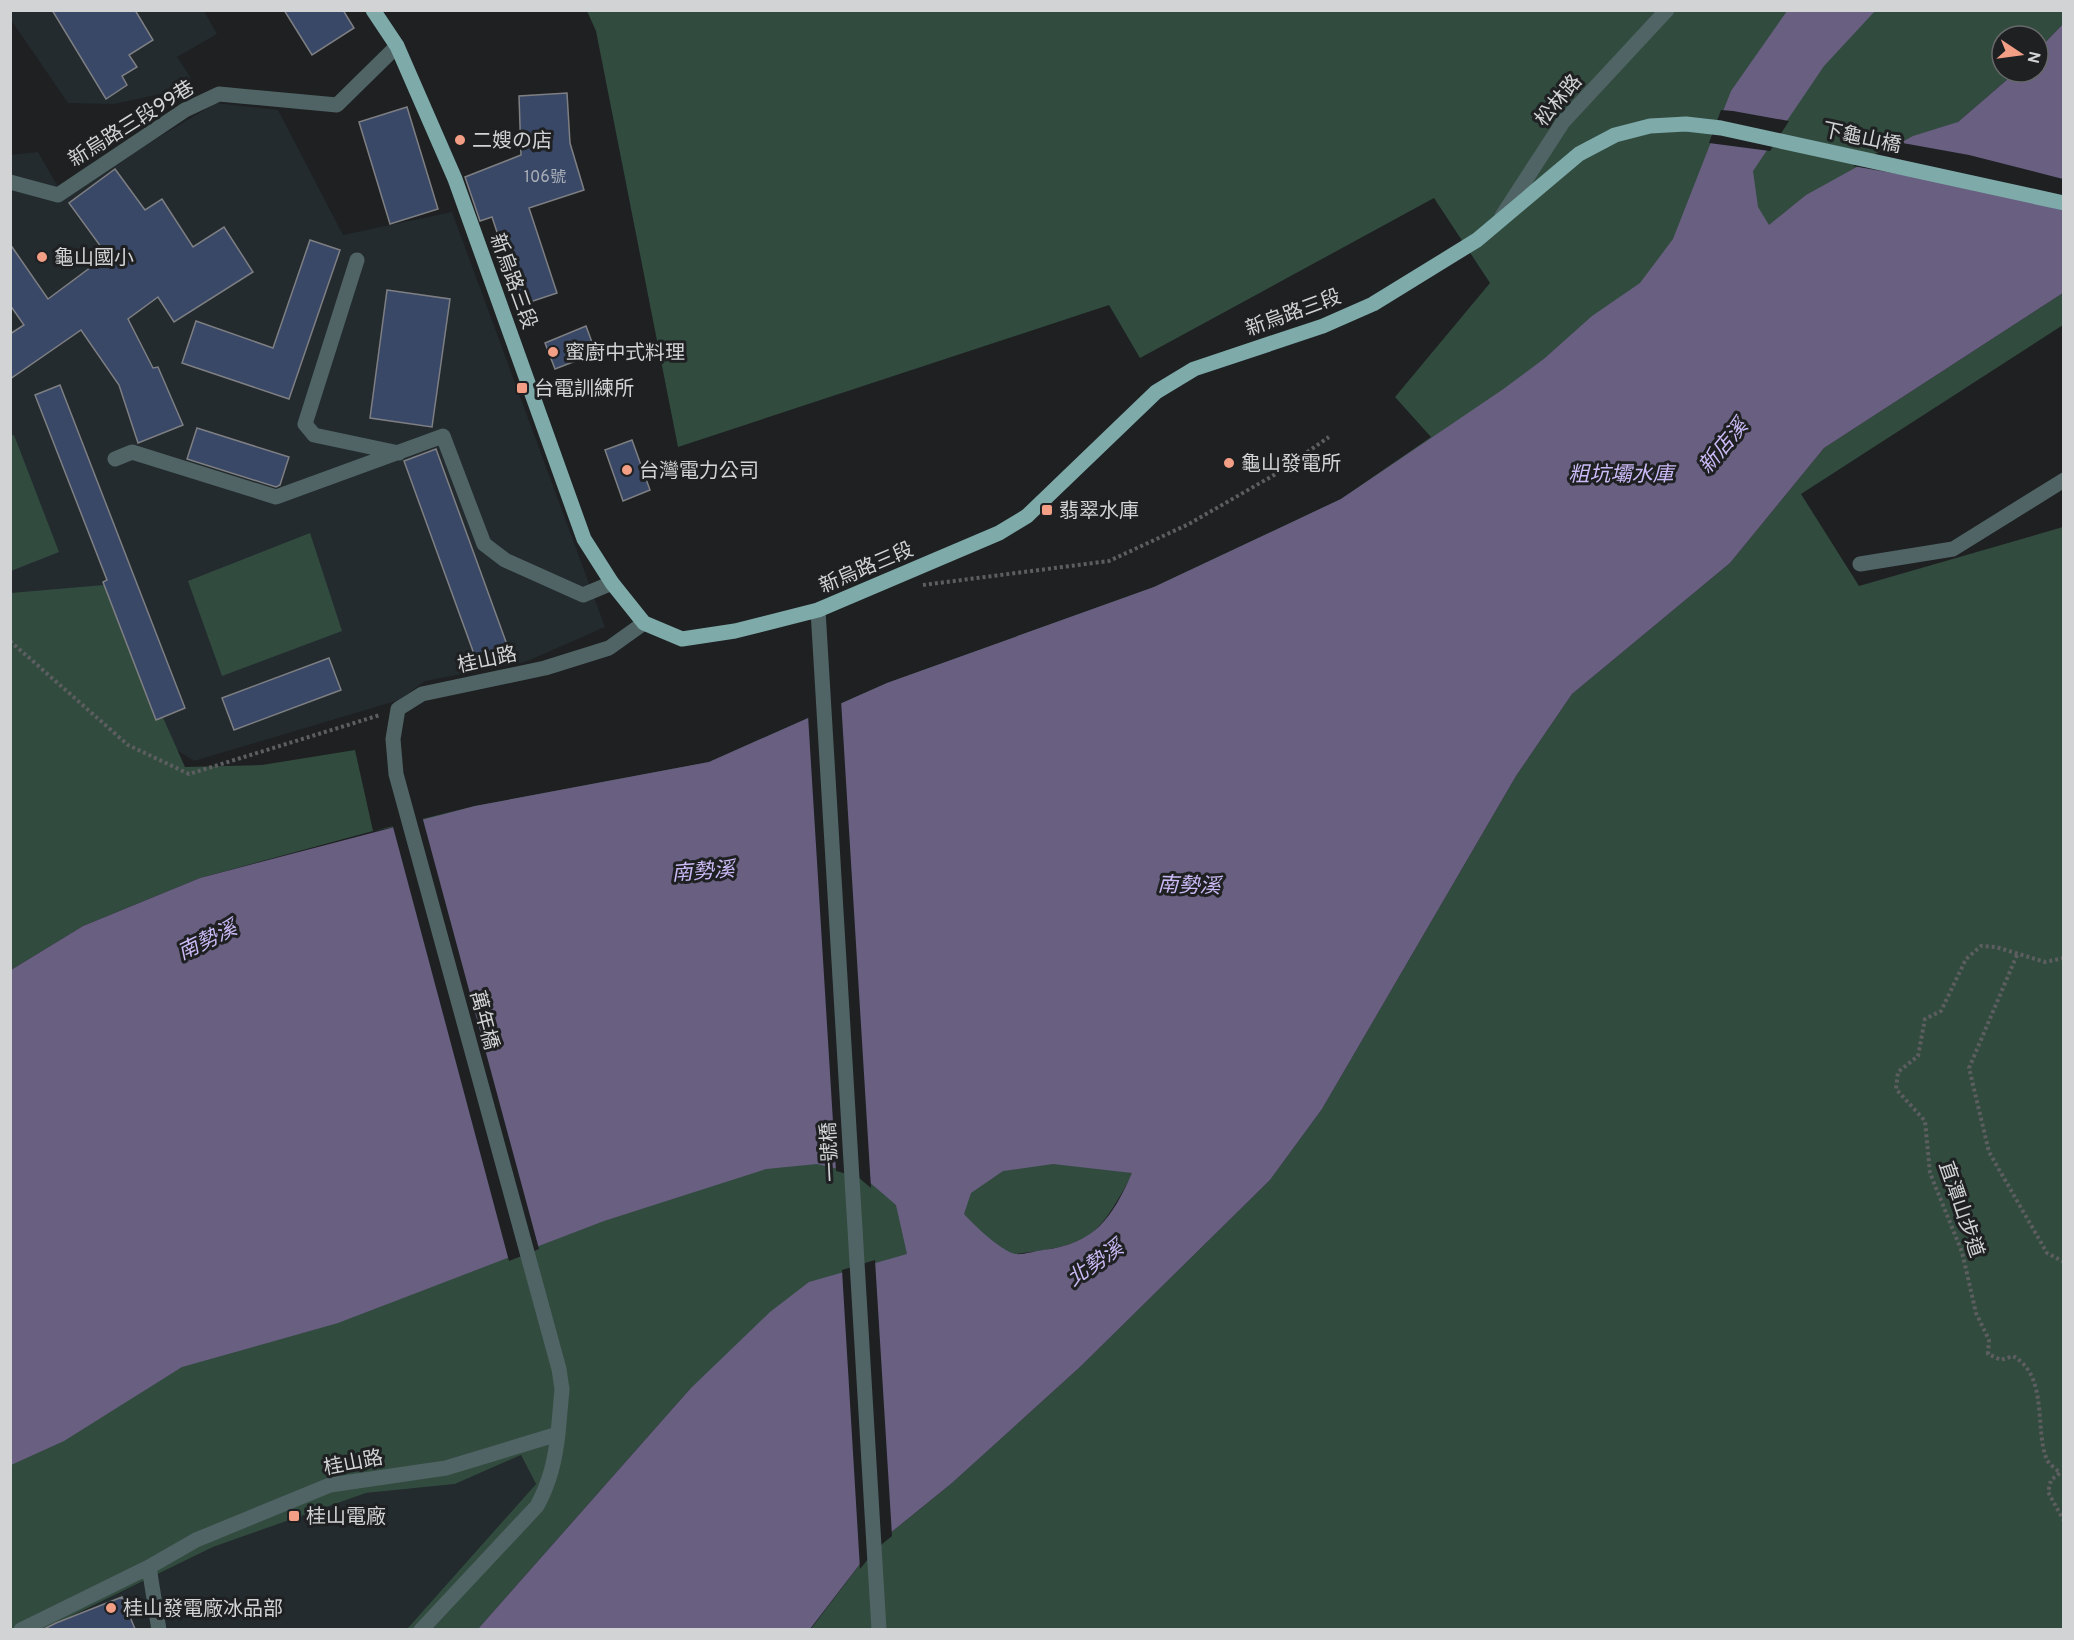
<svg xmlns="http://www.w3.org/2000/svg" width="2074" height="1640" viewBox="0 0 2074 1640" font-family="Overpass,'Noto Sans TC','Noto Sans JP',sans-serif">
<rect width="100%" height="100%" fill="#1e2022"/>
<path fill="#232b2f" d="M10 11H204L217 34 177 57 191 78 179 90 114 104 68 103 11 20Z
M216 103 278 110 343 235 452 212 605 627 525 662 425 681 399 700 194 761 113 710 11 608V155L38 152 58 187 89 164 97 177 117 162Z
M521 1455 536 1484 407 1629 45 1630 213 1547 366 1493 455 1484Z"/>
<path fill="#324b3f" d="M587 11H2063V24L2038 50V36H2002V72H2016L1958 122 1482 623 373 831 200 878 83 926 11 970V593L104 585 185 767 262 765 355 750 373 831 475 806 709 762 887 683 1154 587 1341 499 1431 437 1395 397 1490 283 1434 198 1140 358 1109 305 678 447 596 31Z
M2063 293V325L1801 494 1859 586 2063 527V1629L810 1630 873 1547 952 1483 1080 1367 1270 1180 1322 1109 1516 776 1572 694 1730 563 1824 448Z
M14 435 59 552 11 571 10 436Z
M310 533 342 631 222 676 188 581Z
M162 1019 1133 1173C1096 1240 1091 1245 1015 1254L690 1389 478 1629H407L536 1484 521 1455 455 1484 366 1493 213 1547 45 1629H11V1107Z"/>
<path fill="#695f81" fill-rule="evenodd" d="M1787 11H1875L1824 66 1753 171 1758 207 1769 225 1806 195 1913 136 1958 122 2016 72H2038V50L2063 24V293L1824 448 1730 563 1572 694 1516 776 1322 1109 1270 1180 1080 1367 952 1483 873 1547 810 1629H478L690 1389 770 1312 809 1282 907 1254 896 1205 860 1174 817 1164 766 1169 604 1221 338 1323 182 1367 64 1441 11 1465V970L83 926 200 878 475 806 709 762 887 683 1154 587 1341 499 1502 390 1545 358 1592 316 1640 283 1673 239 1731 91ZM1053 1164 1132 1173C1112 1218 1095 1244 1043 1250 1035 1251 1023 1255 1015 1254 1000 1250 975 1226 964 1214L971 1193 1003 1171Z"/>
<path fill="#1e2022" d="M1721 110 1733 111 1789 121 1770 151 1709 143Z
M1897 142 1969 155 2063 179V210L1955 184 1853 166Z
M841 700 871 1188 858 1177 836 1171 808 715Z
M422 816 539 1249 509 1261 392 823Z
M875 1260 892 1536 876 1549 860 1569 842 1270Z"/>
<path fill="#3a4867" stroke="#7e7f82" stroke-width="1.5" d="M52 10H135L153 40 129 55 137 67 122 76 127 85 106 99Z
M284 10H343L354 28 312 55Z
M567 93 570 143 584 190 529 208 557 293 521 305 492 217 480 221 465 177 521 155 519 96Z
M407 107 438 209 390 224 359 122Z
M115 169 145 210 162 199 193 247 224 227 253 272 174 322 158 297 128 319 153 368 158 367 183 425 138 443 119 385 81 330 10 379V334L24 325 10 305V244L48 299 107 255 69 203Z
M310 240 340 250 289 399 182 363 196 321 273 348Z
M387 290 450 299 432 427 370 418Z
M586 326 596 353 555 369 545 343Z
M60 385 185 708 156 720 103 582 107 580 35 395Z
M197 428 289 457 280 485 276 487 187 459Z
M632 440 650 490 623 501 605 450Z
M436 449 510 653 478 665 404 461Z
M329 658 341 690 234 730 222 698Z
M122 1597 135 1629H44L56 1623Z"/>
<g fill="none" stroke-linecap="round" stroke-linejoin="round">
<path stroke="#5c5e60" stroke-width="4" stroke-dasharray="3 3" stroke-linecap="butt" d="M923 585 1109 561 1189 524 1274 475 1329 437
M10 641 128 745 189 774 380 715
M2017 955 1969 1068 1989 1152 2047 1253 2064 1262
M2064 958 2045 962 1996 947 1981 946 1966 959 1941 1011 1925 1019 1918 1056 1898 1072 1896 1089 1925 1121 1930 1173 1962 1252 1976 1313 1989 1340 1988 1354 2001 1360 2013 1356C2049 1376 2034 1429 2047 1460 2049 1464 2056 1469 2060 1473L2051 1480 2048 1492 2064 1521"/>
<path stroke="#506465" stroke-width="15" d="M10 182 58 195 185 110 219 94 337 105 397 46
M1502 216 1563 122 1667 10
M357 260 305 424 314 435 399 453
M115 459 132 452 276 497 443 436 484 544 505 560 583 595 612 583
M1860 564 1953 549 2064 480
M818 610 879 1630
M149 1567 159 1630
M21 1630 149 1567 196 1540 330 1485 446 1468 558 1434 562 1389 559 1369 396 774 393 739 398 709 422 694 545 668 609 648 644 623
M421 1630 537 1506C550 1482 555 1460 558 1434"/>
<path stroke="#7eaaaa" stroke-width="15" d="M373 10 397 46 455 179 584 539 612 583 644 623 682 639 735 631 818 610 999 533 1027 516 1156 392 1194 369 1323 326 1373 304 1477 240 1579 154 1615 135 1650 126 1686 124 1721 128 2064 203"/>
</g>
<g fill="#f39f86" stroke="#1e2022" stroke-width="2">
<circle cx="460" cy="140" r="6"/>
<circle cx="42" cy="257" r="6"/>
<circle cx="553" cy="352" r="6"/>
<rect x="516" y="382" width="12" height="12" rx="3"/>
<circle cx="1229" cy="463" r="6"/>
<circle cx="627" cy="470" r="6"/>
<rect x="1041" y="504" width="12" height="12" rx="3"/>
<rect x="288" y="1510" width="12" height="12" rx="3"/>
<circle cx="111" cy="1608" r="6"/>
</g>
<g text-anchor="middle" stroke-width="6" stroke-linejoin="round" paint-order="stroke">
<g font-size="16" fill="#abb0b9">
<text x="545" y="182">106號</text>
</g>
<g font-size="20" fill="#d1d3d4" stroke="#1e2022">
<text transform="translate(1558 100) rotate(-50)" y="7">松林路</text>
<text transform="translate(131 123) rotate(-32)" y="7">新烏路三段99巷</text>
<text transform="translate(1862 137) rotate(12)" y="7">下龜山橋</text>
<text transform="translate(514 281) rotate(70)" y="7">新烏路三段</text>
<text transform="translate(1293 312) rotate(-20)" y="7">新烏路三段</text>
<text transform="translate(866 567) rotate(-23)" y="7">新烏路三段</text>
<text transform="translate(487 659) rotate(-12)" y="7">桂山路</text>
<text transform="translate(485 1020) rotate(75)" y="7">萬年橋</text>
<text transform="translate(829 1152) rotate(-93)" y="7">一號橋</text>
<text transform="translate(1962 1209) rotate(71)" y="7">直潭山步道</text>
<text transform="translate(353 1462) rotate(-11)" y="7">桂山路</text>
</g>
<g font-size="20" fill="#d1d3d4" stroke="#1e2022" text-anchor="start">
<text x="472" y="147">二嫂の店</text>
<text x="54" y="264">龜山國小</text>
<text x="565" y="359">蜜廚中式料理</text>
<text x="534" y="395">台電訓練所</text>
<text x="1241" y="470">龜山發電所</text>
<text x="639" y="477">台灣電力公司</text>
<text x="1059" y="517">翡翠水庫</text>
<text x="306" y="1523">桂山電廠</text>
<text x="123" y="1615">桂山發電廠冰品部</text>
</g>
<g font-size="21" font-style="italic" fill="#cbbaf6" stroke="#1e2022">
<text transform="translate(1723 446) rotate(-50)" y="7">新店溪</text>
<text x="1621" y="481">粗坑壩水庫</text>
<text transform="translate(703 871) rotate(-4)" y="7">南勢溪</text>
<text transform="translate(1189 885) rotate(2)" y="7">南勢溪</text>
<text transform="translate(207 940) rotate(-26)" y="7">南勢溪</text>
<text transform="translate(1095 1263) rotate(-35)" y="7">北勢溪</text>
</g>
</g>
<rect width="2074" height="1640" fill="none" stroke="#d1d3d4" stroke-width="24"/>
<g transform="translate(2020 54) rotate(103)"><circle r="28" fill="#1e2022" stroke="#666869" stroke-width="1.5"/>
<path d="M0-4.5L10 22L0 15L-10 22Z" fill="#f39f86"/>
<text y="-9" font-size="16" font-weight="bold" text-anchor="middle" fill="#d1d3d4">N</text>
</g>
</svg>
